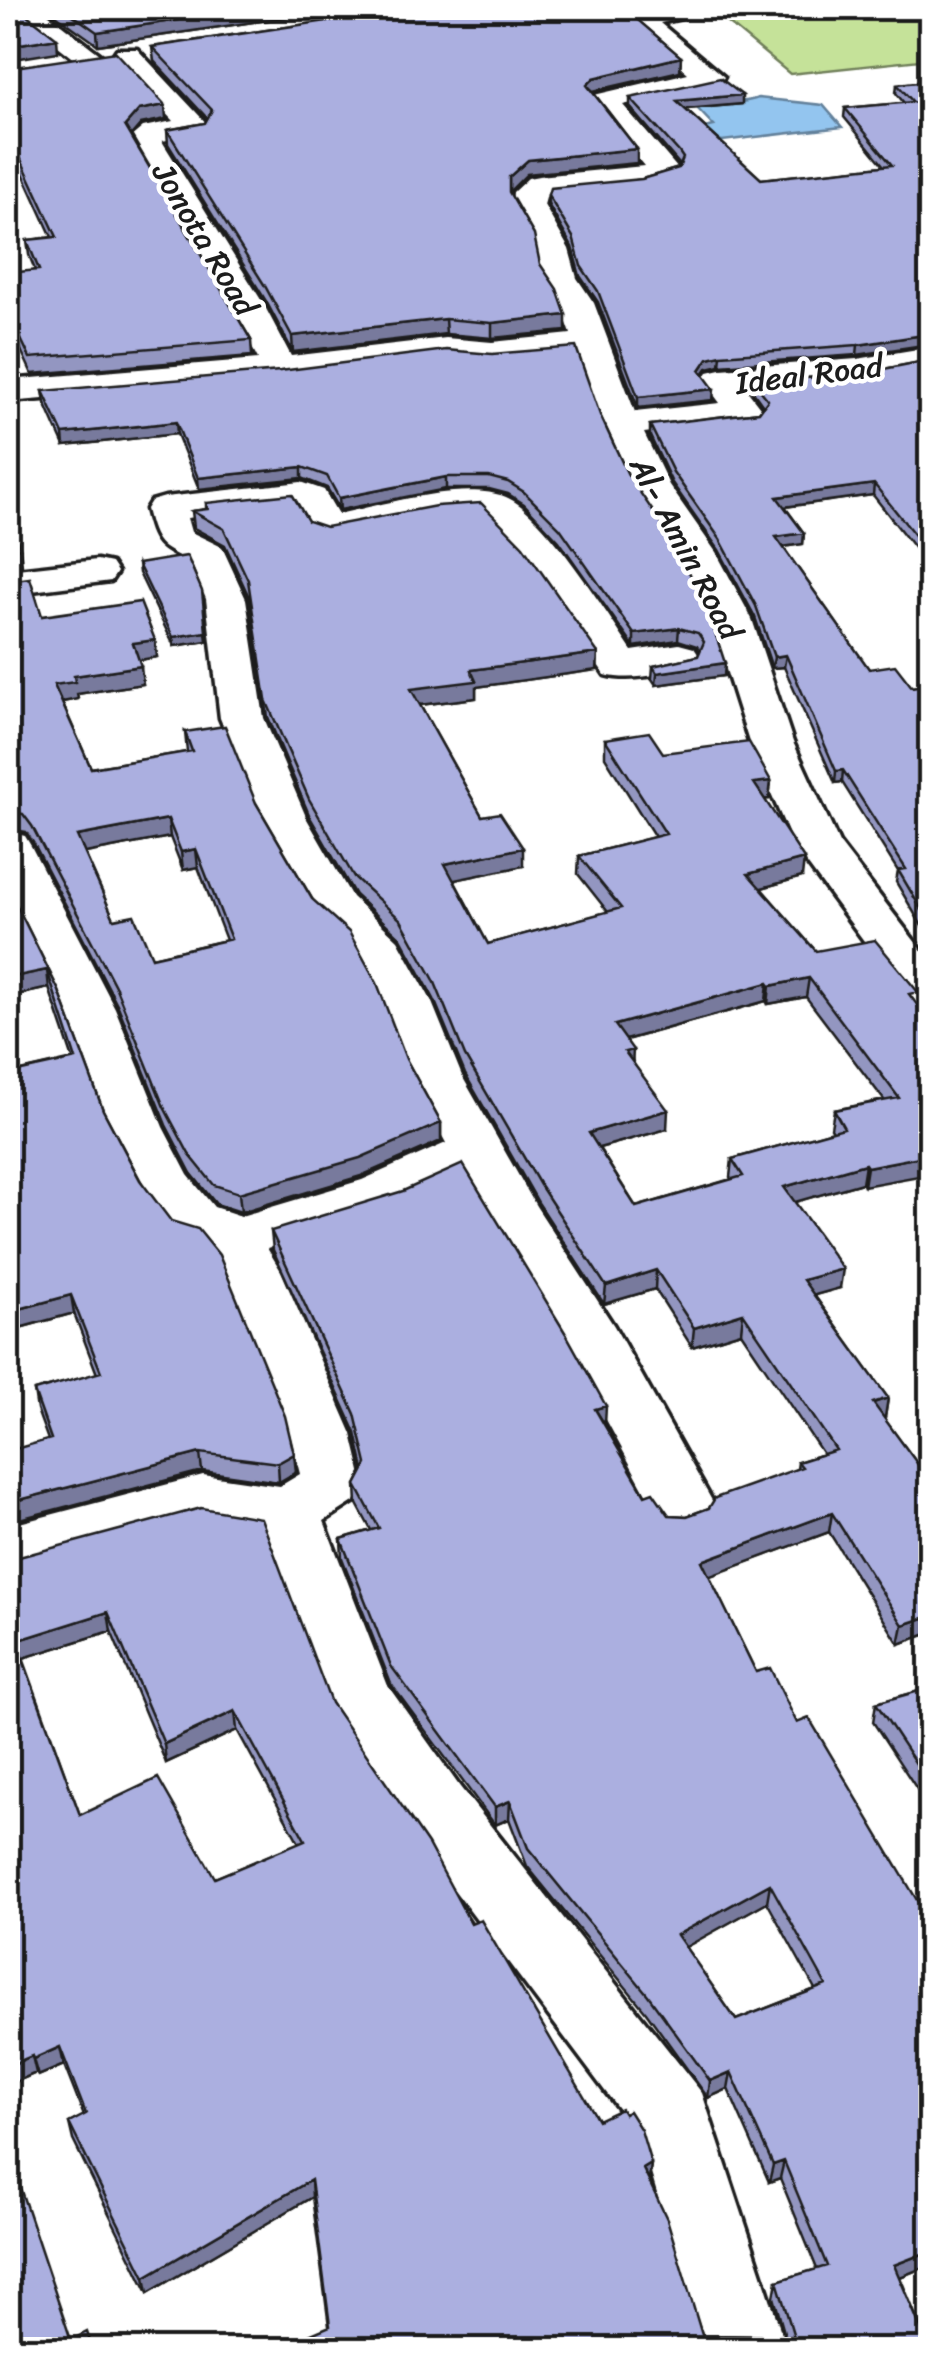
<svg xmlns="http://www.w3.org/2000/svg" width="938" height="2357" viewBox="0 0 938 2357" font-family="Sriracha,sans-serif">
<rect width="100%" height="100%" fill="#fff"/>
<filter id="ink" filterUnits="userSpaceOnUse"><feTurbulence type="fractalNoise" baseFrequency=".01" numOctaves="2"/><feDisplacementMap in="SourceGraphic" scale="20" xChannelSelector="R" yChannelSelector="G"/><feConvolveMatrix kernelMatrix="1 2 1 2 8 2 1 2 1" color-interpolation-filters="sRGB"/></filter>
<g filter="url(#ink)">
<path fill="#c5e299" stroke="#707f5a" stroke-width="2.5" d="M769 8H930V59L790 74 716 13Z"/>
<path fill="#93c5ef" stroke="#63819b" stroke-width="2.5" d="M758 98 823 105 842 127 722 141 691 131 714 126 696 107 637 113 623 99C658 99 729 109 758 98Z"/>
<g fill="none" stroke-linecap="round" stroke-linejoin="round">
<defs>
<path id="street" d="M10 8H40L105 58 101 64H81Z
M658 8H702L698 14 660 23 724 77 720 83 623 105 679 170 675 176 641 185 547 194 544 205 569 249 577 278 594 303 635 412 720 403 703 380 708 372 721 369 857 359 930 347V367L857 381 746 389 763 411 758 419 644 433 669 485 716 552 752 619 793 742 839 843 930 961V1011L912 1006 794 846 749 742 710 619 676 552 631 485 603 425 578 354 492 362 446 358 280 379 8 402V380L258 359 229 303 130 138 143 127 173 121 117 61 113 55 117 49H137L210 127 205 133 162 141 263 303 291 356 446 338 492 342 571 334 560 303 543 278 537 249 512 205 513 192 528 178 539 176 644 166 590 101 594 95 688 73 627 20 630 14Z
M301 482 324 490 338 514C381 505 465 480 506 497 545 513 607 614 632 651L679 644 694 648 700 657 694 666C666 673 633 682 605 675L526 560 482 516 436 519 326 540 312 536 295 506 187 518 191 532 222 547 246 599 264 718 307 819 352 897 398 940 431 1000 462 1076 536 1206 614 1326 715 1506 706 1523 684 1531 662 1523 569 1351 465 1178 402 1206 267 1248 281 1271 352 1434 364 1484 355 1501 324 1521 388 1686 460 1787 702 2093 787 2350H703L641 2139 410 1831 335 1719 265 1533 203 1523 8 1576V1526L203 1475 280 1486 300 1474 290 1434 224 1272 212 1252 202 1244 176 1237 146 1197 109 1127 65 1008 8 893V832L25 836 31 846 115 1008 163 1127 188 1175 214 1207 241 1216 362 1180 446 1143 410 1076 381 1000 353 948 316 915 261 819 220 718 206 599 191 562C158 546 155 545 146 509L151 501 165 497Z
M97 560 111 563 117 572 111 581 8 594V570Z"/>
</defs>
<use href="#street" stroke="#1c1c1c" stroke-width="7"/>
<use href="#street" fill="#fff" fill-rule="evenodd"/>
</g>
<path fill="#9396c1" stroke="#1c1c1c" stroke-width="2.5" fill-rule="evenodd" d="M46 8H349L98 45Z
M414 8H645L628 12 681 57 680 71 593 92 637 149V163L527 174 509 192 566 331 492 338 446 334 293 352 266 301 168 144 167 130 205 123 207 118 154 61 152 47Z
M8 68 166 119 141 124 131 135 251 340 252 356 32 374 15 337 8 338 35 270 29 255 27 240 52 237 21 169Z
M930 81 857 355 720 365 707 368 703 374 713 400 638 408 598 302 580 276 572 247 548 204V195L642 179 679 168 680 165 630 107V98L742 104 685 109 761 179 884 166 844 117 845 108 904 103 896 93 897 84Z
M930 360V568L873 495 785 507 804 533 803 544 783 547 869 669 912 687 930 684V940L896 882 898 871 842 782 835 783 784 667 772 668 755 617 719 550 672 483 650 436V425L759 412 763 406 753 392 754 382 858 374Z
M43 391 600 415 628 475 725 663 724 676 656 685 652 679 653 666 698 656 700 651 697 646 678 640 634 647 559 541 524 504 508 494 489 489H446L340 510 327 488 302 478 199 489 177 434 64 446 45 403Z
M206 503 308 521 598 653 597 670 476 687V698L420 705 482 816 523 866 454 880 488 944 608 912 578 874 579 856 655 837 605 757V739L771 781 769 799H764L802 877 761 888 816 951 916 1003 930 1022 864 1186 862 1183 794 1202 840 1288 814 1295 888 1398 885 1417H883L930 1481V1633L899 1644 829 1532 709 1576 756 1672 797 1723 930 1922V2265L900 2277 930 2350 329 2326 312 2197 148 2293 73 2140 69 2123 84 2116 64 2065 38 2076 36 2073 8 2085V1560L331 1703 598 2120 651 2164 649 2181 702 2335 785 2336 774 2297 777 2281 817 2269 780 2178 769 2182 728 2089 708 2098 646 2012 527 1866 509 1819 495 1825 391 1684 342 1558 341 1539 371 1530 357 1504 356 1485 364 1469 356 1433 273 1250 271 1231 605 1425 645 1495 669 1515 687 1516 709 1508 797 1469 798 1462 823 1454 741 1332 692 1347 655 1289 604 1304 539 1204 465 1074 434 999 401 938 355 895 310 817 268 717 249 597 225 545 194 528 192 511 206 509ZM806 997 884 1100 834 1110 831 1128 833 1131 732 1159 730 1177 731 1179 636 1207 599 1148 667 1129 633 1062 626 1040 766 1001 768 1004ZM111 1631 166 1763 237 1730 299 1843 215 1878 80 1815 23 1658ZM767 1902 815 1989 736 2020 685 1947Z
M138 564 207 641 174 646 139 573Z
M8 581 42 616 155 640 157 657 139 660 143 684 77 694 78 699 62 702 91 768 187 752 185 732 256 803 406 1059 441 1123V1141L361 1176 241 1212 216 1204 191 1173 166 1125 118 1006 34 844 26 832 8 829ZM170 837 183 870 198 867 226 940 152 957 114 919 85 853Z
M8 888 59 991 103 1110 296 1472 279 1482 202 1471 48 1440 37 1410 34 1391 97 1374 74 1313 8 1331V1074L73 1059 49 988 8 997Z
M930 1688V1809L873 1722 876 1703Z"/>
<path fill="#787a9d" stroke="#1c1c1c" stroke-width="2.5" d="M260 8H349L98 45 97 32Z
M622 8H645L622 14Z
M57 38 58 52 8 60V46Z
M681 57 680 71 593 91 587 85 594 78Z
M742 95V104L675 110 676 101Z
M165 105 166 119 141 124 127 140 125 126 139 110Z
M637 149V163L527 174 509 192V177L528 160Z
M19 155 21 169 8 171V156Z
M566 315V331L492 338V323Z
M445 319 446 334 293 352 292 336Z
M8 322H13L15 337 8 338Z
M930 334V344L857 355 858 345Z
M721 355 720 365 707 368 699 380 700 370 708 358Z
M714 389 713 400 638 408V397Z
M176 422 177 434 64 446 63 434Z
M302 467V478L199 489 198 478Z
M446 477V489L340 510 339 498Z
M874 484 873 495 776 508 777 497Z
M8 498H10L13 514 8 515Z
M804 533 803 544 775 548 776 537Z
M20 548 22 565 8 567V550Z
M679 628 678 640 634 647V634Z
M206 632 207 641 174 646 173 637Z
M155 640 157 657 134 661 133 643Z
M598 653 597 670 476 687V698L411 706V689L471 670Z
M786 655 784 667 772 668 774 657Z
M725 663 724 676 656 685 657 673Z
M141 666 143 684 77 694 78 699 57 703 54 685 74 676Z
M843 770 842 782 835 783 836 771Z
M771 781 769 799 752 801 754 783Z
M168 819 170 837 80 854 77 836Z
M523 848V866L445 882V864Z
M196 849 198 867 183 870 181 852Z
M804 859 802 877 747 892 748 874Z
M47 970 49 988 8 997V978Z
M809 978 806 997 768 1004 770 986Z
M768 983 766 1001 614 1043 615 1025Z
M633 1050 632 1068 625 1052Z
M668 1110 667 1129 588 1151 589 1133Z
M441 1123V1141L361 1176 241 1212 239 1193Z
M930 1155V1174L864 1186 867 1167Z
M865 1164 862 1183 781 1206 784 1187Z
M843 1269 840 1288 801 1299 803 1280Z
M656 1270 655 1289 604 1304 606 1286Z
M71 1295 74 1313 8 1331V1312Z
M743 1313 741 1332 692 1347 694 1328Z
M888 1398 885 1417 870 1422 873 1403Z
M606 1406 605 1425 595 1409Z
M200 1453 202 1471 8 1522V1503Z
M294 1454 296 1472 279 1482 278 1463Z
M832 1513 829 1532 700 1580 702 1561Z
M108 1612 111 1631 20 1659 16 1641Z
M930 1616V1633L899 1644 903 1625Z
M235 1711 237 1730 166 1763 164 1744Z
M510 1801 509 1819 495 1825V1807Z
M770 1884 767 1902 675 1953 677 1935Z
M60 2047 64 2065 38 2076 33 2059Z
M32 2056 36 2073 8 2085V2066Z
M731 2072 728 2089 708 2098 710 2081Z
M784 2161 780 2178 769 2182 773 2165Z
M651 2164 649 2181 643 2169Z
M311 2180 312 2197 148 2293 145 2277Z
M930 2251V2265L890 2281 894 2265Z"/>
<path fill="#abafe0" stroke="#1c1c1c" stroke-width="2.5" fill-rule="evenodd" d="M8 8H18L57 38 8 46Z
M63 8H260L97 32Z
M414 8H624L681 57 594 78 587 85 637 149 528 160 509 177V192L534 235 540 264 557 289 566 315 492 323 445 319 292 336 265 286 167 130 205 123 212 110 152 47Z
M116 52 165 105 139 110 125 126 251 340 30 358 13 322H8V273L39 270 27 240 57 237 19 155 8 156V68Z
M720 78 742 95 676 101 761 179 892 165 845 108 913 102 897 84 930 81V334L858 345 721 355 708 358 700 370 714 389 638 397 598 291 581 266 573 237 548 195 550 188 642 179 679 168 683 158 679 152 630 98Z
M576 347 600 415 628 475 674 542 707 608 725 663 657 673 653 666 698 656 704 642 698 633 679 628 634 634 560 528 524 492 508 482 489 477H446L339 498 327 476 302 467 198 478 176 422 63 434 43 391 280 371 446 350 492 354Z
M930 360V554L874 484 777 497 804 533 776 537 869 669 895 665 912 687 930 684V924L898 870 906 869 843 770 836 771 786 655 774 657 756 606 720 539 673 472 650 425 759 412 768 400 754 382 858 374Z
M292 494 308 521 326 527 436 506 481 503 523 546 598 653 471 670 476 681 411 689 482 816 500 813 523 848 445 864 488 944 621 908 579 856 666 834 605 739 649 732 663 753 749 742 771 781 754 783 804 859 748 874 816 951 875 940 918 992 909 994 930 1022V1155L867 1167 865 1164 784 1187 843 1269 803 1280 888 1398 873 1403 930 1481V1616L903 1625 832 1513 702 1561 756 1672 770 1668 797 1723 809 1718 930 1922V2251L894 2265 930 2350H274L330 2326 311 2180 145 2277 69 2123 86 2114 60 2047 33 2059 32 2056 8 2066V1560L201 1508 261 1518 331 1703 428 1844 471 1924 481 1920 598 2120 621 2109 624 2114 629 2111 641 2130 651 2164 643 2169 667 2219 702 2335 794 2337 777 2281 827 2266 784 2161 773 2165 731 2072 710 2081 648 1995 528 1848 510 1801 495 1807 391 1666 341 1539 379 1528 356 1485 367 1464 355 1414 271 1231 403 1191 463 1164 566 1334 606 1406 595 1409 645 1495 653 1492 669 1515 687 1516 709 1508 715 1498 802 1467 798 1462 836 1450 743 1313 694 1328 656 1270 606 1286 540 1185 465 1056 434 980 401 920 354 877 309 799 266 700 248 580 224 529 192 511 208 509 206 503ZM809 978 899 1098 834 1110 844 1128 732 1159 743 1176 636 1207 589 1133 668 1110 625 1052 633 1050 615 1025 768 983 770 986ZM108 1612 164 1744 235 1711 305 1840 215 1878 158 1778 80 1815 16 1641ZM770 1884 826 1985 736 2020 677 1935Z
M8 509 20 548 8 550Z
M187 556 202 591 206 632 173 637 138 564Z
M30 578 42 616 140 602 155 640 133 643 141 666 74 676 75 682 54 685 91 768 192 751 185 732 225 726 256 803 312 899 349 932 377 983 406 1059 441 1123 360 1158 239 1193 214 1185 189 1154 164 1107 116 988 32 826 23 814 8 812V581ZM168 819 181 852 196 849 231 939 152 957 134 915 114 919 77 836Z
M8 888 59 991 103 1110 140 1180 171 1221 198 1229 219 1255 285 1416 294 1454 278 1463 200 1453 8 1503V1451L51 1439 34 1391 101 1372 71 1295 8 1312V1074L76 1059 47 970 8 978Z
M930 1688V1785L876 1703Z
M8 2152 71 2340 87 2332 93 2350H8Z"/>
</g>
<g text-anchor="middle" stroke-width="9" stroke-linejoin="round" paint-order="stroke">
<g font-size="32" fill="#1c1c1c" stroke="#fff">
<text transform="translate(205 239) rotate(59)" y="11">Jonota Road</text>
<text transform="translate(809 374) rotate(-7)" y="11">Ideal Road</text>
<text transform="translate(686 548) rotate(62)" y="11">Al- Amin Road</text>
</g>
</g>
<rect width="938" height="2357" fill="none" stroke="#fff" stroke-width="40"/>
<rect x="20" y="20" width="898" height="2317" fill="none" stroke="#1c1c1c" stroke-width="4" filter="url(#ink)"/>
</svg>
